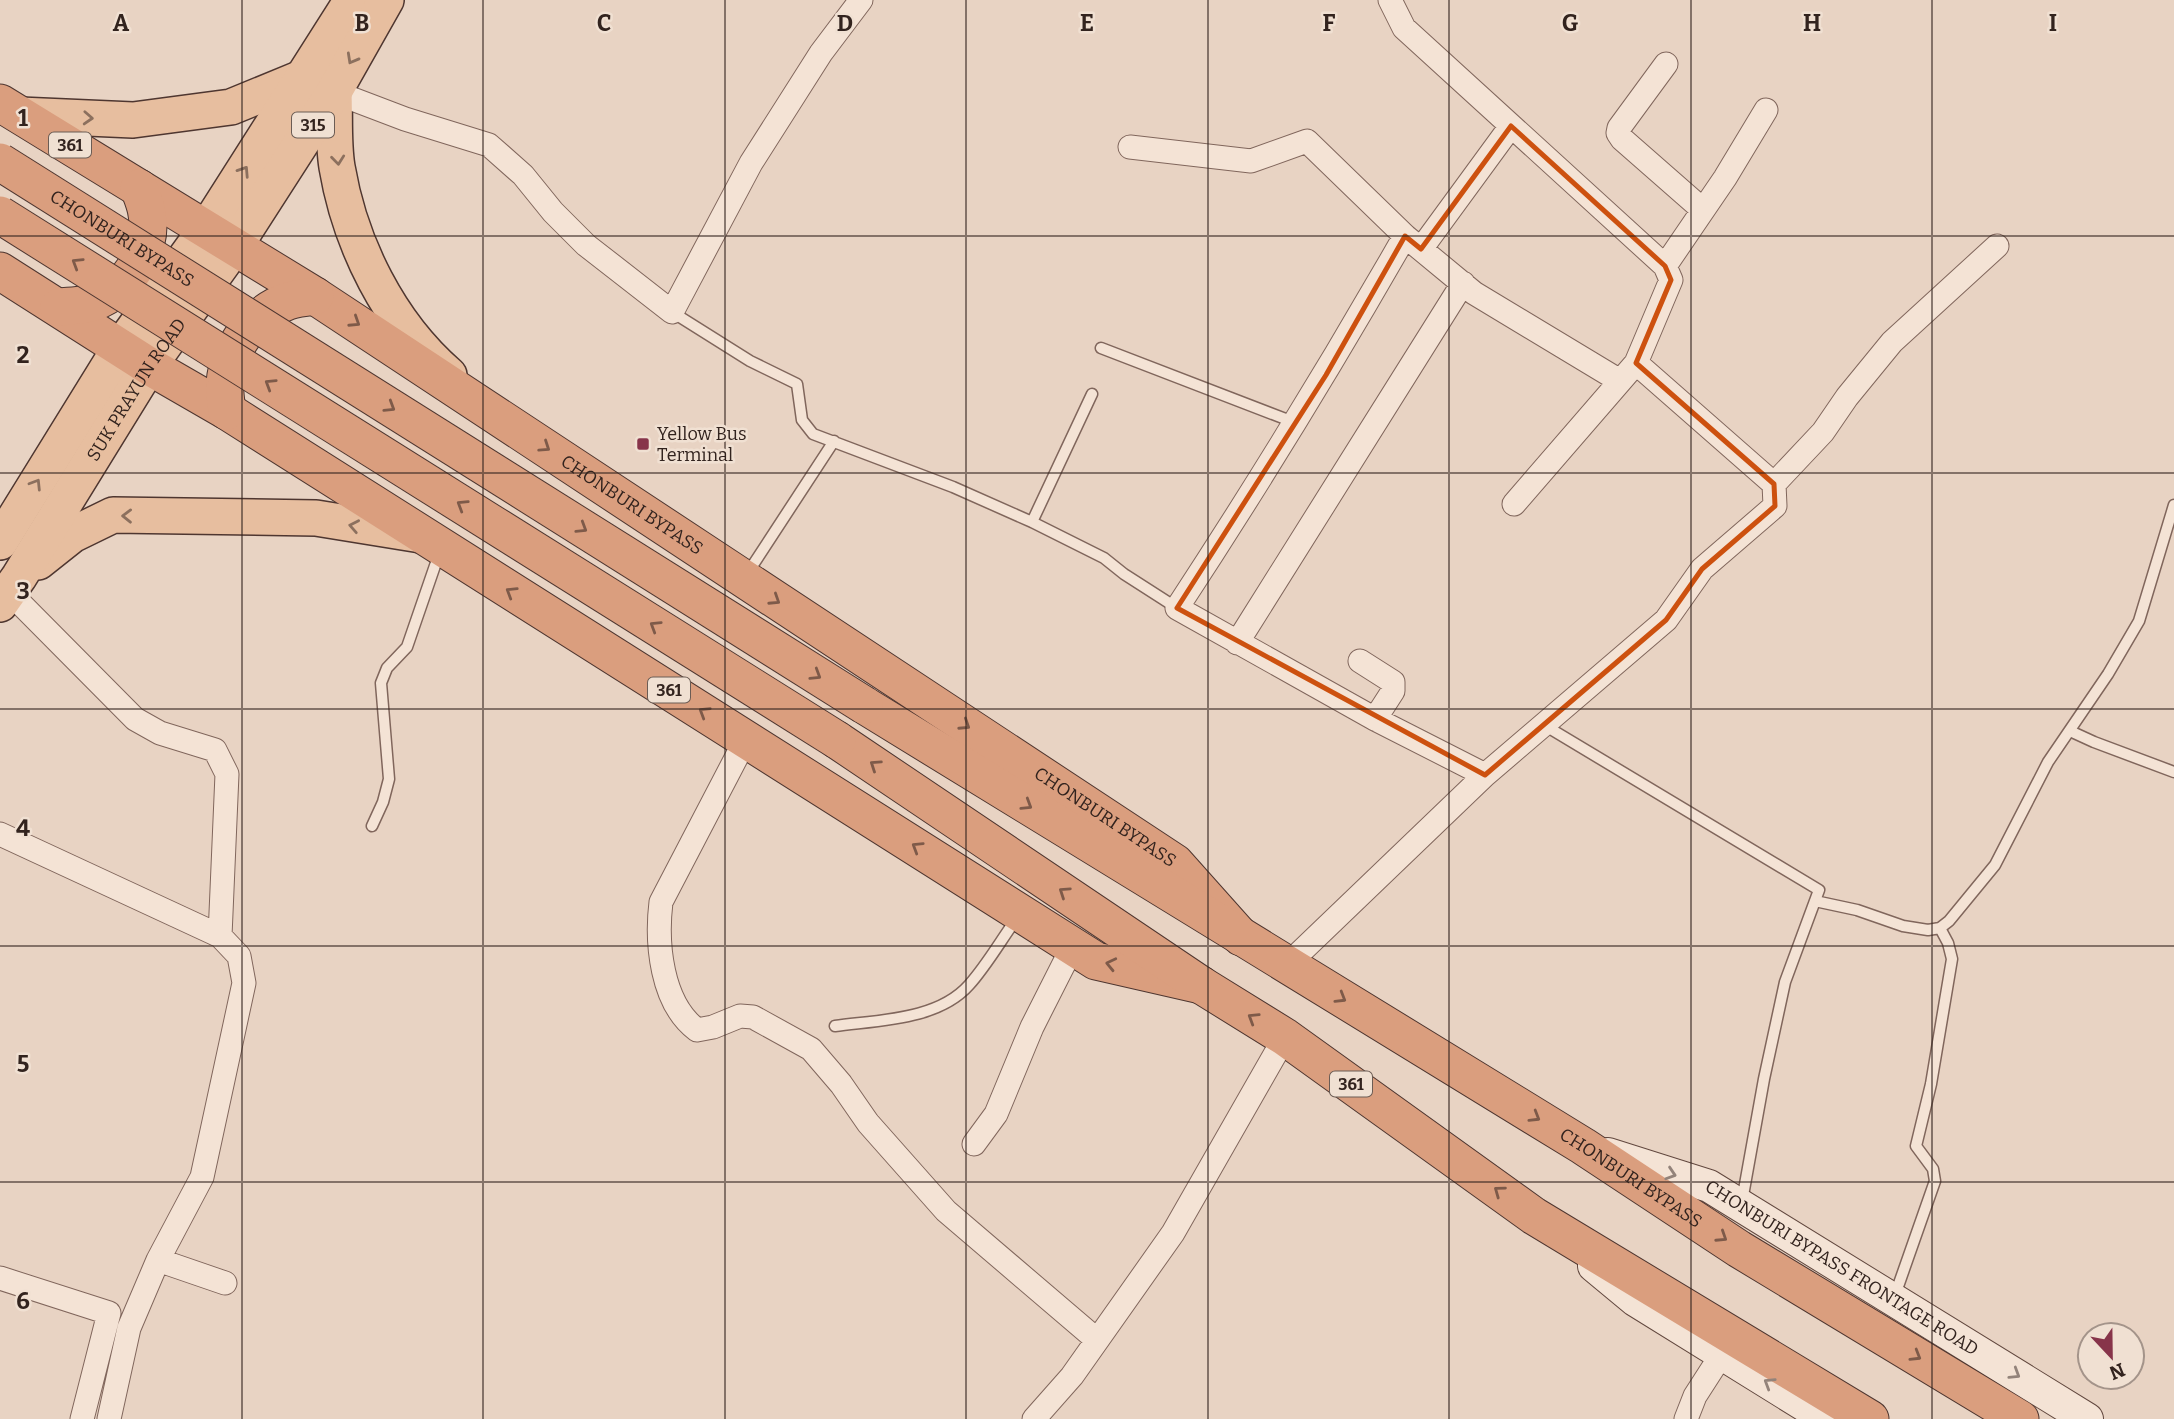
<svg xmlns="http://www.w3.org/2000/svg" width="2174" height="1419" viewBox="0 0 2174 1419" font-family="Bitter,serif">
<rect width="100%" height="100%" fill="#e8d3c3"/>
<g fill="none" stroke-linecap="round" stroke-linejoin="round">
<defs>
<path id="service" d="M672 312 750 361 797 384 802 420 813 434 953 487 1032 522 1104 558 1124 574 1177 608
M1101 348 1296 423
M1032 522 1092 394
M747 574 834 441
M1544 725 1819 890 1785 982 1764 1079 1742 1201
M2070 731 2094 742 2174 772
M372 826 383 802 389 779 381 683 387 668 407 647 439 554
M1815 901 1857 910 1903 926 1928 930 1940 928 1949 921 1995 865 2048 762 2108 674 2139 621 2174 505
M835 1026C879 1020 938 1020 969 985 987 965 1001 940 1017 918
M1895 1295 1935 1181 1933 1169 1916 1146 1931 1084 1952 959 1948 943 1940 928"/>
<path id="minor" d="M1390 0 1404 28 1665 266 1671 280 1636 363 1514 504
M1666 64 1619 128 1618 133 1622 139 1703 210
M334 92 405 119 489 145 523 175 553 212 586 245 672 312 751 163 821 53 861 0
M1130 147 1251 161 1307 141 1405 236 1474 293 1620 381
M1405 236C1333 362 1257 486 1177 608L1375 719 1485 775
M1421 249 1511 126
M1665 266 1725 178 1766 110
M1774 484 1823 432 1847 397 1892 342 1997 246
M9 592 135 719 160 733 215 750 227 774 220 936
M1237 643 1463 283
M1360 661 1393 682V691L1375 719
M746 739 661 902C656 943 661 1003 697 1030L713 1027 740 1016 753 1017 811 1049 841 1084 868 1123 946 1211 1097 1340
M0 834 220 936 239 956 244 983 202 1177 158 1260 129 1328 109 1419
M1287 965 1485 775 1666 620 1702 569 1775 506 1774 484 1636 363
M974 1144 996 1114 1032 1027 1073 946
M158 1260 225 1283
M0 1278 109 1313 82 1419
M1034 1419 1072 1376 1173 1233 1285 1037
M1686 1419 1695 1396 1722 1354"/>
<g id="secondary">
<path id="s1" d="M1608 1154 1709 1186 2087 1419"/>
<path d="M1594 1266 1635 1300 1827 1419"/>
</g>
<g id="primary">
<path d="M334 92C335 117 333 143 337 167 350 244 389 323 449 375"/>
<path d="M20 115 133 120 231 107 304 77"/>
<path d="M0 542 120 348 207 228 352 0"/>
<path d="M38 562 72 535 113 515 316 518 421 535"/>
<path id="s2" d="M0 604 19 577 149 366 235 246 334 92 386 0"/>
</g>
<g id="trunk">
<path id="s3" d="M0 103 315 296 1175 863 1241 937"/>
<path d="M0 271 149 366 227 411 1096 961 1201 985"/>
<path d="M59 307C68 306 77 306 86 304 124 296 154 252 147 214 146 205 142 196 139 188"/>
<path d="M227 411C226 402 224 392 225 383 228 348 254 313 288 301 297 298 307 297 315 296"/>
<path id="s4" d="M864 705 1583 1146 1739 1249 2020 1419"/>
<path d="M837 740 1201 985 1285 1037 1534 1216 1870 1419"/>
</g>
</defs>
<use href="#service" stroke="#80665c" stroke-width="13"/>
<use href="#minor" stroke="#80665c" stroke-width="25"/>
<use href="#secondary" stroke="#62483f" stroke-width="34"/>
<use href="#primary" stroke="#4e3630" stroke-width="38"/>
<use href="#trunk" stroke="#4e3630" stroke-width="39"/>
<use href="#service" stroke="#f4e3d5" stroke-width="10"/>
<use href="#minor" stroke="#f4e3d5" stroke-width="23"/>
<use href="#secondary" stroke="#f4e3d5" stroke-width="32"/>
<use href="#primary" stroke="#e7be9f" stroke-width="35"/>
<use href="#trunk" stroke="#da9e7e" stroke-width="37"/>
<defs>
<g id="trunk-bridge">
<path id="s5" d="M0 162 864 705"/>
<path d="M0 215 837 740"/>
</g>
</defs>
<use href="#trunk-bridge" stroke="#4e3630" stroke-width="39" stroke-linecap="butt"/>
<use href="#trunk-bridge" stroke="#da9e7e" stroke-width="37"/>
</g>
<defs><path id="oneway-chevron" d="M-2-3.5L2.5 0L-2 3.5" fill="none" stroke-width="1.6" stroke-linecap="round" stroke-linejoin="round" transform="scale(1.75)"/></defs>
<g stroke="#8c705e">
<use href="#oneway-chevron" transform="translate(352 59) rotate(119)"/>
<use href="#oneway-chevron" transform="translate(88 118) rotate(3)"/>
<use href="#oneway-chevron" transform="translate(338 160) rotate(84)"/>
<use href="#oneway-chevron" transform="translate(244 171) rotate(-57)"/>
<use href="#oneway-chevron" transform="translate(36 484) rotate(-58)"/>
<use href="#oneway-chevron" transform="translate(127 516) rotate(-179)"/>
<use href="#oneway-chevron" transform="translate(354 526) rotate(-169)"/>
</g>
<g stroke="#7e5a49">
<use href="#oneway-chevron" transform="translate(77 263) rotate(-148)"/>
<use href="#oneway-chevron" transform="translate(355 322) rotate(33)"/>
<use href="#oneway-chevron" transform="translate(270 384) rotate(-148)"/>
<use href="#oneway-chevron" transform="translate(390 407) rotate(32)"/>
<use href="#oneway-chevron" transform="translate(545 447) rotate(34)"/>
<use href="#oneway-chevron" transform="translate(462 505) rotate(-148)"/>
<use href="#oneway-chevron" transform="translate(582 528) rotate(32)"/>
<use href="#oneway-chevron" transform="translate(511 592) rotate(-148)"/>
<use href="#oneway-chevron" transform="translate(775 600) rotate(33)"/>
<use href="#oneway-chevron" transform="translate(655 626) rotate(-148)"/>
<use href="#oneway-chevron" transform="translate(816 675) rotate(32)"/>
<use href="#oneway-chevron" transform="translate(704 712) rotate(-148)"/>
<use href="#oneway-chevron" transform="translate(965 725) rotate(33)"/>
<use href="#oneway-chevron" transform="translate(875 765) rotate(-146)"/>
<use href="#oneway-chevron" transform="translate(1027 805) rotate(32)"/>
<use href="#oneway-chevron" transform="translate(917 847) rotate(-148)"/>
<use href="#oneway-chevron" transform="translate(1064 892) rotate(-146)"/>
<use href="#oneway-chevron" transform="translate(1111 964) rotate(-167)"/>
<use href="#oneway-chevron" transform="translate(1341 998) rotate(31)"/>
<use href="#oneway-chevron" transform="translate(1253 1018) rotate(-148)"/>
<use href="#oneway-chevron" transform="translate(1535 1117) rotate(31)"/>
<use href="#oneway-chevron" transform="translate(1499 1191) rotate(-144)"/>
<use href="#oneway-chevron" transform="translate(1722 1237) rotate(33)"/>
<use href="#oneway-chevron" transform="translate(1916 1356) rotate(31)"/>
</g>
<g stroke="#93837a">
<use href="#oneway-chevron" transform="translate(1671 1174) rotate(18)"/>
<use href="#oneway-chevron" transform="translate(2015 1374) rotate(32)"/>
<use href="#oneway-chevron" transform="translate(1769 1383) rotate(-148)"/>
</g>
<path fill="none" stroke="#cd510f" stroke-width="5" stroke-linejoin="round" d="M1511 126 1665 266 1671 280 1636 363 1774 484 1775 506 1702 569 1666 620 1485 775 1177 608 1326 375 1405 236 1421 249Z"/>
<path fill="none" stroke="#32231e" stroke-width="2" stroke-opacity="0.55" d="M242 0V1419M483 0V1419M725 0V1419M966 0V1419M1208 0V1419M1449 0V1419M1691 0V1419M1932 0V1419M0 236H2174M0 473H2174M0 709H2174M0 946H2174M0 1182H2174"/>
<rect fill="#87344a" stroke="#f0e0d2" stroke-width="2.5" x="636" y="437" width="14" height="14" rx="3.5"/>
<g text-anchor="middle" stroke-width="5" stroke-linejoin="round" paint-order="stroke">
<g fill="#f0e0d2" stroke="#6b5c54" stroke-width="2">
<rect x="292" y="112.5" width="42" height="25" rx="5"/>
<rect x="49" y="132.5" width="42" height="25" rx="5"/>
<rect x="648" y="677.5" width="42" height="25" rx="5"/>
<rect x="1330" y="1071.5" width="42" height="25" rx="5"/>
</g>
<g font-size="16" font-weight="bold" fill="#32231e">
<text x="313" y="131">315</text>
<text x="70" y="151">361</text>
<text x="669" y="696">361</text>
<text x="1351" y="1090">361</text>
</g>
<g font-size="18" fill="#32231e" stroke="#f0e0d2">
<text dy="6" stroke="none"><textPath href="#s5" startOffset="144">CHONBURI BYPASS</textPath></text>
<text dy="6" stroke="none"><textPath href="#s2" startOffset="254">SUK PRAYUN ROAD</textPath></text>
<text dy="6" stroke="none"><textPath href="#s3" startOffset="749">CHONBURI BYPASS</textPath></text>
<text dy="6" stroke="none"><textPath href="#s3" startOffset="1316">CHONBURI BYPASS</textPath></text>
<text dy="6" stroke="none"><textPath href="#s4" startOffset="901">CHONBURI BYPASS</textPath></text>
<text dy="6" stroke="none"><textPath href="#s1" startOffset="262">CHONBURI BYPASS FRONTAGE ROAD</textPath></text>
</g>
<g font-size="18" fill="#32231e" stroke="#f0e0d2" text-anchor="start">
<text x="657" y="440">Yellow Bus<tspan x="657" dy="21">Terminal</tspan></text>
</g>
</g>
<g font-size="23" text-anchor="middle" font-weight="bold" fill="#32231e" stroke="#f0e0d2" stroke-width="5" stroke-linejoin="round" paint-order="stroke">
<text x="121" y="31">A</text>
<text x="362" y="31">B</text>
<text x="604" y="31">C</text>
<text x="845" y="31">D</text>
<text x="1087" y="31">E</text>
<text x="1329" y="31">F</text>
<text x="1570" y="31">G</text>
<text x="1812" y="31">H</text>
<text x="2053" y="31">I</text>
<text x="23" y="126">1</text>
<text x="23" y="363">2</text>
<text x="23" y="599">3</text>
<text x="23" y="836">4</text>
<text x="23" y="1072">5</text>
<text x="23" y="1309">6</text>
</g>
<g transform="translate(2111 1356) rotate(158)"><circle r="33" fill="#f0e0d2" stroke="#a4948a" stroke-width="2"/>
<path d="M0-5L12 26L0 18L-12 26Z" fill="#87344a"/>
<text y="-10" font-size="19" font-weight="bold" text-anchor="middle" fill="#32231e">N</text>
</g>
</svg>
